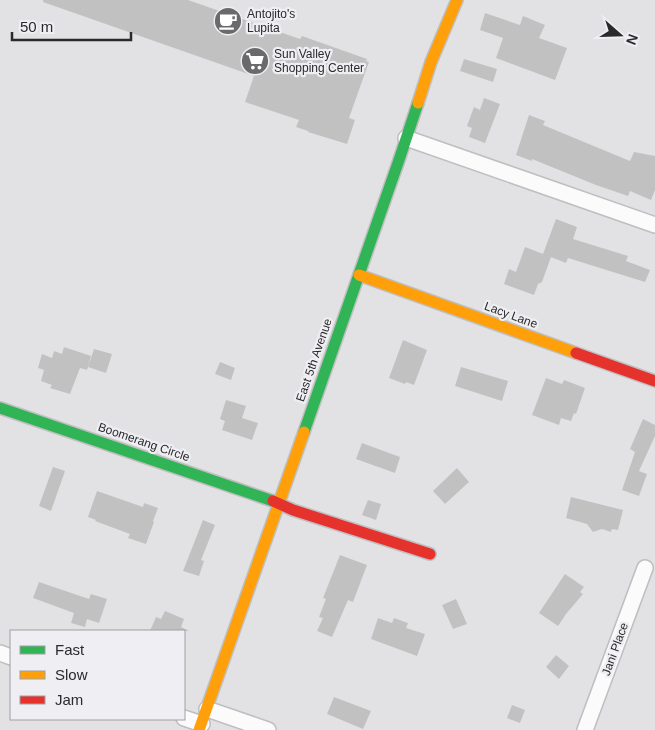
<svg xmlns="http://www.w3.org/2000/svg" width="655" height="730" viewBox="0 0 655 730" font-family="Arial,sans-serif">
<rect width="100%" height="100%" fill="#e2e2e4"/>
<path fill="#c2c1c2" d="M43 0H188L300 39 302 36 367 59 366 61 369 62 349 118 355 120 347 144 308 132V131L296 127 299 120 245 102 254 76 43 2Z
M485 13 520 25 523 16 545 25 539 38 567 48 555 80 496 58 503 38 480 30Z
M464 59 497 69 493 82 460 71Z
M484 98 500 104 485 143 469 137 472 128 467 126 474 107 480 110Z
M529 115 545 121 543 125 630 161 634 152 655 156V190L651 200 630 191 628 196 596 185 532 159V161L516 155Z
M556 219 577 227 573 239 628 256 626 261 650 270 645 282 568 258 566 263 543 254Z
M525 247 551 257 542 282 538 284 534 295 504 284 509 269 516 272Z
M403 340 427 350 414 385 406 382 405 384 389 378Z
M64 347 91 356 87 370 80 368 70 394 50 388 52 385 41 381 44 370 38 368 42 354 52 358 54 351 62 354Z
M94 349 112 354 106 373 88 367Z
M220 362 235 368 231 380 215 374Z
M461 367 508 381 502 401 455 386Z
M546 378 562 384 564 380 585 388 576 414 574 413 571 421 561 418 559 425 532 415Z
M226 400 246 406 242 418 258 423 252 440 222 430 225 421 220 419Z
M643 419 655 425V436L639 471 647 474 639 496 622 490 635 452 630 449Z
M362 443 400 457 395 473 356 459Z
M53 467 65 471 51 511 39 506Z
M457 468 469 482 445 504 433 491Z
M97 491 143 507 144 503 158 508 153 521 154 522 146 544 128 538 130 534 95 521 96 520 88 517Z
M571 497 623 510 618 530 612 529 611 532 602 529 593 532 587 524 566 518Z
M368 500 381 504 376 520 362 515Z
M203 520 215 525 201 560 204 561 199 576 183 571Z
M340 555 367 565 353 602 348 600 332 637 317 631 323 618 319 617 326 599 323 598Z
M565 574 584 587 580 592 583 594 566 614 558 626 539 613Z
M39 582 89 599 91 594 107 599 99 623 87 619 85 627 71 623 74 613 33 598Z
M456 599 467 624 453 629 442 605Z
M165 611 184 619 181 627 189 631H150L156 617 161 619Z
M378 618 392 623 394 618 408 623 406 628 425 634 417 656 371 639Z
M556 655 569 666 559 679 546 667Z
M334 697 371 711 363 729 327 714Z
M512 705 525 710 520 723 507 718Z"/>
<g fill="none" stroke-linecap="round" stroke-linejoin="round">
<defs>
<path id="street" d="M406 138 655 225
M0 653 11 657
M207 709 268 730
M184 718 202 724
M585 730 645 568"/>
<path id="fast" d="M0 408 273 501
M304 432 399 160 418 103"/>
<path id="slow" d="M418 103 431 62 457 0
M359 275 576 353
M199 730 304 432"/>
<path id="jam" d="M576 353 655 381
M273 501 293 510 430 554"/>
</defs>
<use href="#street" stroke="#bfbfc1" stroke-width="18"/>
<use href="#fast" stroke="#bfbfc1" stroke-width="14"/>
<use href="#slow" stroke="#bfbfc1" stroke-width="14"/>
<use href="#jam" stroke="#bfbfc1" stroke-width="14"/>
<use href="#street" stroke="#fbfbfb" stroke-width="15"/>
<use href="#fast" stroke="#30b455" stroke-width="11"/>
<use href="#slow" stroke="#ff9f0a" stroke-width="11"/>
<use href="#jam" stroke="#e5322d" stroke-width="11"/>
</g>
<defs>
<symbol id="cafe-disc" viewBox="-11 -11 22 22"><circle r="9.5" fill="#6a6a6c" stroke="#efeef2"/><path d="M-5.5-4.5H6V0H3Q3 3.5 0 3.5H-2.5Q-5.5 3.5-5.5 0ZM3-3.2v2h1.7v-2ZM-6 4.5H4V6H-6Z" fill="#fff"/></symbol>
<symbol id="supermarket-disc" viewBox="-11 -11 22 22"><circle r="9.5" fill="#6a6a6c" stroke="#efeef2"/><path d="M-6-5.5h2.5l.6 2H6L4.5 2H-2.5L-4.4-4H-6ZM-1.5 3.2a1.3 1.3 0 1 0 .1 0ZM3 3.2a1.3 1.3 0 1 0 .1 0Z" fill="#fff"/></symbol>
</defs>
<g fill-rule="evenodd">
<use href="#cafe-disc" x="212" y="5" width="32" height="32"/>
<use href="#supermarket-disc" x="239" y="45" width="32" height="32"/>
</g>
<g text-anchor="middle" stroke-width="4.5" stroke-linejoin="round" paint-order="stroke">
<g font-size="12" fill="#2a2a2c" stroke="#efeef2" text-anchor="start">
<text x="247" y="18">Antojito's<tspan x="247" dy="14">Lupita</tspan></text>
<text x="274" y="58">Sun Valley<tspan x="274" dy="14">Shopping Center</tspan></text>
</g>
<g font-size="12" fill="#2a2a2c" stroke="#efeef2">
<text transform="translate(511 315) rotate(20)" y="4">Lacy Lane</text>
<text transform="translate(314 360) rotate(-71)" y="4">East 5th Avenue</text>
<text transform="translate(144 442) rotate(19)" y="4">Boomerang Circle</text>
<text transform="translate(615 649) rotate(-70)" y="4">Jani Place</text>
</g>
</g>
<rect x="10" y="630" width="175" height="90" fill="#efeef2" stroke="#a0a0a3"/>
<rect x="20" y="646" width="25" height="8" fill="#30b455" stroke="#a0a0a3"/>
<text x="55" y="655" font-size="15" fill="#2a2a2c">Fast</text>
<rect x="20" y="671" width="25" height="8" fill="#ff9f0a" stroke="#a0a0a3"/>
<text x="55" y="680" font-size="15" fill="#2a2a2c">Slow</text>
<rect x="20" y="696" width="25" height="8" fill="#e5322d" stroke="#a0a0a3"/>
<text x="55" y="705" font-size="15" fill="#2a2a2c">Jam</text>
<g transform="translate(620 35) rotate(110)" stroke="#efeef2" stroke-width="4" paint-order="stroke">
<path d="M0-4L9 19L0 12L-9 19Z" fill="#2a2a2c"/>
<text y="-8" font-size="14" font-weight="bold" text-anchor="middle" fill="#2a2a2c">N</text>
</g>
<path d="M12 32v8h119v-8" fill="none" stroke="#2a2a2c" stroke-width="2.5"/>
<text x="20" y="32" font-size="15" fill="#2a2a2c" stroke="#efeef2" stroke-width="4" paint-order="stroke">50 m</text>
</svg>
